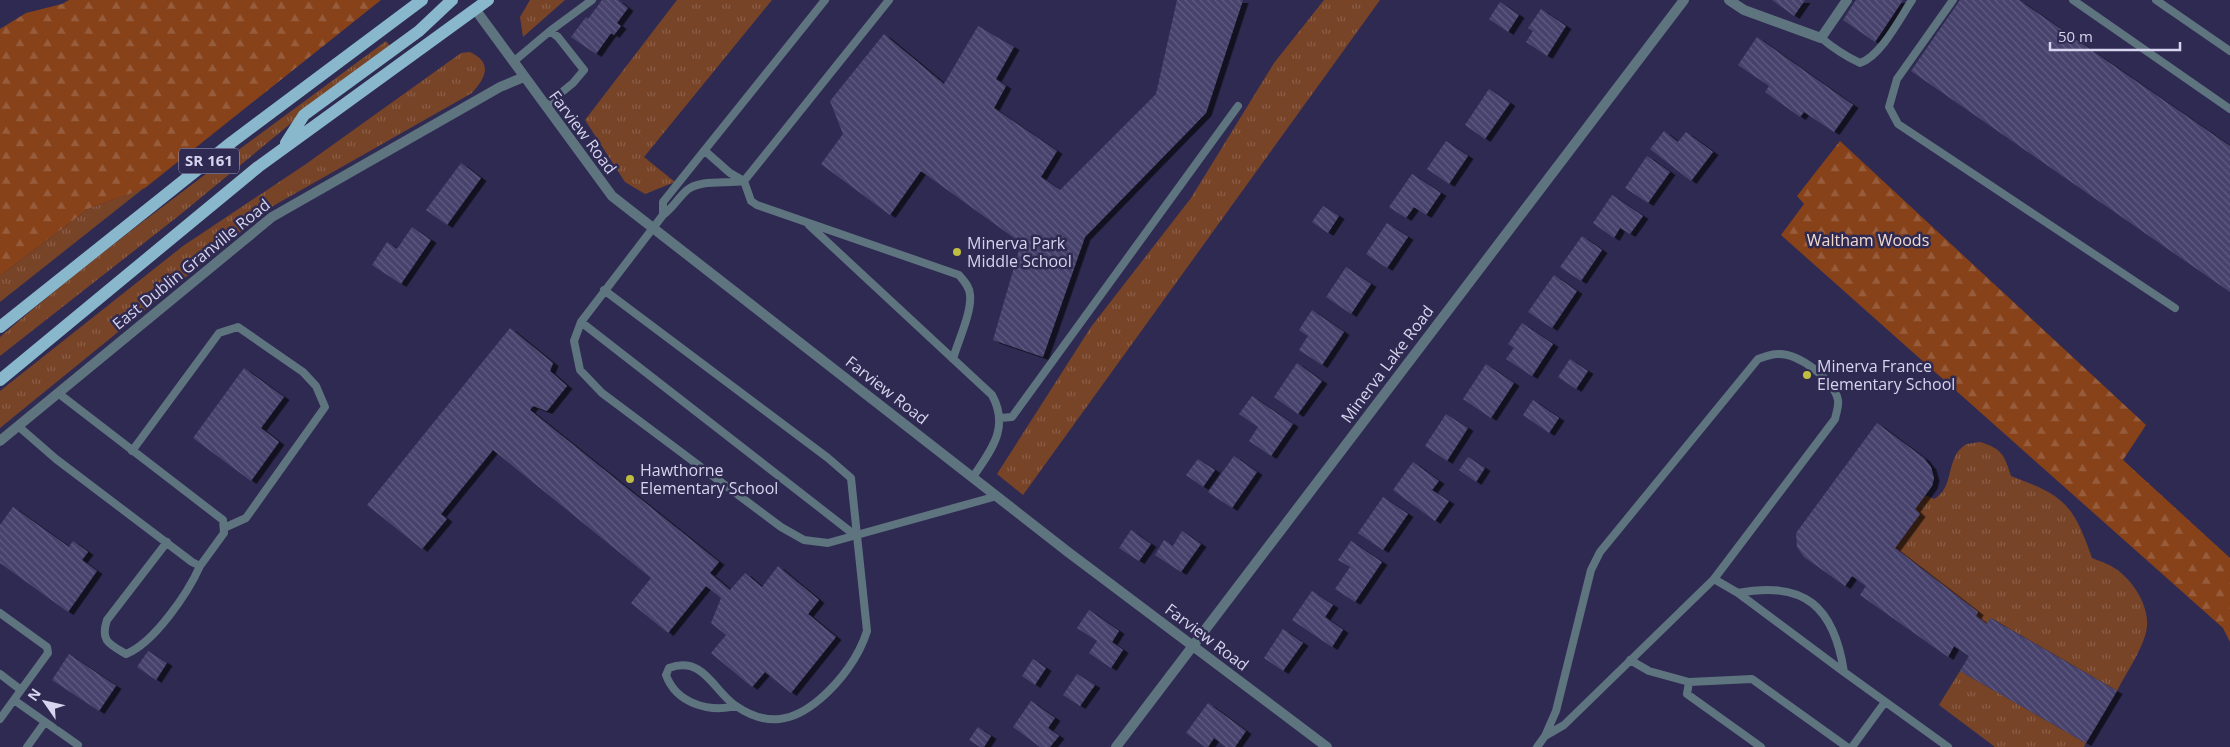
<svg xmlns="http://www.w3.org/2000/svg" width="2230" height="747" viewBox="0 0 2230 747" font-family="'Open Sans',sans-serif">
<defs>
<pattern id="grass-tufts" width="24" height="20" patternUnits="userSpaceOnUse" patternTransform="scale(1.25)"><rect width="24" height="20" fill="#784428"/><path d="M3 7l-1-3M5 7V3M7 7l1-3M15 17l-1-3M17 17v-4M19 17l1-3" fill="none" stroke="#8a5e48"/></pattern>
<pattern id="forest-firs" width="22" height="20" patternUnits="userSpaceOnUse" patternTransform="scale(1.25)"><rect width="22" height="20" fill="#874219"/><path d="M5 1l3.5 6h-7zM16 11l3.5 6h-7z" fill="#975c3b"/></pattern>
<pattern id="building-back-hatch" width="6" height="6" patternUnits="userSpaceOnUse" patternTransform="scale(1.25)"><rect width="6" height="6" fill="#47426c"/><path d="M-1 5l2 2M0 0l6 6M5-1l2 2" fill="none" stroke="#615c81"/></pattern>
<filter id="shadow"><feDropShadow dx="5.5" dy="3" stdDeviation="0" flood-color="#0009"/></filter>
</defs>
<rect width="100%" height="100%" fill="#2f2a51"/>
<path fill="url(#grass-tufts)" d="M530 0H565L523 37 520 17Z
M677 0H772L644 157 675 182 645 194 625 182 585 120Z
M1324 0H1380L1023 495 997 474 1091 327 1191 198 1274 63Z
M386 41 391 47 323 97 181 214 0 356V337C123 231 256 138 386 41Z
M470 52C493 63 486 77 472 93L273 206 0 428V391L183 246 306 164 461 53Z
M144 188 0 302V276L88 209Z
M1980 442C2002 449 2004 454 2011 476 2065 496 2073 504 2092 558 2102 562 2112 565 2120 572 2137 586 2153 613 2145 636 2139 655 2126 673 2117 691L1991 618 1987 624 1976 616 1978 612 1895 548 1920 514 1915 509 1925 495 1934 499C1955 488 1945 458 1965 445 1969 443 1976 443 1980 442Z
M1960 671 2086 743 2084 747H1995L1939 705Z"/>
<path fill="url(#forest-firs)" d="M69 0H381L145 188 88 209 0 276V29L26 13 62 4Z
M1840 141 2146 425 2123 460 2230 558V642L2223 628 1781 235 1804 204 1797 196Z"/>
<path fill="url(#building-back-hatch)" filter="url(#shadow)" d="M602 0H618L628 8 617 23 621 26 614 35 611 33 596 54 571 37 586 17 588 19Z
M1177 0H1243L1206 113 1085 237 1043 357 993 340 1021 243 921 171 890 215 821 164 843 134 830 101 884 34 944 84 978 26 1014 47 996 79 1006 86 994 108 1057 151 1041 177 1060 190 1156 94Z
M1772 0H1805L1794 16Z
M1856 0H1903L1875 42 1843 20Z
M1960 0H2019L2230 146V292L1911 71Z
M1500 2 1519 15 1508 32 1489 19Z
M1541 9 1566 26 1547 56 1526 42 1533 31 1528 28Z
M1757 37 1853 105 1834 132 1804 112 1800 117 1765 92 1769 86 1738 65Z
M1489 89 1510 103 1485 139 1465 125Z
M1664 131 1678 142 1686 132 1713 152 1691 181 1650 149Z
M1446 141 1468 156 1449 184 1427 169Z
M1647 156 1670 172 1648 203 1625 188Z
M461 163 481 178 447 225 426 210Z
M1412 174 1441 193 1426 215 1414 207 1406 218 1389 207Z
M1612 195 1643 216 1630 234 1620 228 1614 238 1593 223Z
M1323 206 1339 216 1328 233 1312 222Z
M1387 223 1408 237 1387 268 1366 254Z
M412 227 431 240 401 284 372 265 387 242 397 249Z
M1582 236 1602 250 1581 281 1560 267Z
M1346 267 1371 284 1351 314 1326 297Z
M1554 275 1577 291 1552 328 1528 312Z
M1312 310 1344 332 1322 365 1299 350 1308 336 1299 330Z
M1522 323 1553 344 1532 376 1506 359 1514 348 1508 344Z
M510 328 553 363 550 371 567 386 547 411 533 406 530 410 719 562 710 573 730 590 745 573 762 587 778 566 819 600 808 614 836 637 791 693 765 672 752 687 711 653 726 635 711 623 721 598 706 586 668 633 631 603 651 578 493 450 441 514 447 519 422 549 367 505Z
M1570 359 1588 371 1576 389 1558 377Z
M1297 363 1322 381 1298 414 1274 397Z
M1486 364 1514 383 1491 418 1463 399Z
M244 368 284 397 261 428 279 442 251 481 193 438Z
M1252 396 1293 424 1271 456 1249 441 1258 427 1239 414Z
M1533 400 1559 418 1549 433 1523 415Z
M1446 414 1468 428 1447 461 1425 446Z
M1877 423 1924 458 1931 467 1934 478 1932 486 1915 509 1920 514 1895 548 1978 612 1976 616 1987 624 1990 618 2117 691 2086 743 1960 671 1969 656 1954 646 1948 657 1860 595 1866 586 1852 576 1845 586 1804 557 1797 547 1796 533Z
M1234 456 1257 472 1232 508 1208 492Z
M1468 457 1485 468 1476 482 1459 470Z
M1198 459 1215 470 1203 487 1186 475Z
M1413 462 1439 481 1432 490 1449 501 1435 521 1393 490Z
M1383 497 1408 514 1383 550 1358 533Z
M13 507 69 547 73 541 88 552 82 560 97 571 68 612 0 563V525Z
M1131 530 1151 544 1139 561 1119 548Z
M1182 531 1201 544 1181 572 1155 555 1164 540 1173 546Z
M1351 541 1382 562 1355 602 1335 589 1350 567 1338 560Z
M1312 591 1333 605 1325 617 1343 630 1332 647 1292 620Z
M1089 610 1119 631 1112 642 1123 650 1111 668 1089 653 1097 641 1077 628Z
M1283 629 1303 643 1283 671 1264 658Z
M148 651 167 663 156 680 137 667Z
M69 654 116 686 99 711 52 680Z
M1033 659 1046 668 1035 685 1022 676Z
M1077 674 1095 685 1080 706 1063 695Z
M1031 701 1055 718 1048 728 1059 736 1050 747H1040L1013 727Z
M1208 703 1246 731 1235 747H1226L1214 738 1208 747H1205L1186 733Z
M978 727 991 736 984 747H980L969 740Z"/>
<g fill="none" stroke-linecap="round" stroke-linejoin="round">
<path stroke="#5e747f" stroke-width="8" d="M889 0 744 181 751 201 757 205 959 275C964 281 970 287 970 295 972 312 958 341 953 359
M1953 0 1897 79 1889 107 1898 124 2175 308
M2073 0 2230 109
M2156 0 2230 51
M550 31 592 0
M1820 37C1833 48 1845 56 1860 63 1881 56 1900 18 1912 0
M513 62 550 31 558 37 584 70 573 83 545 106
M705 151 730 173 744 181
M744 181C727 184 700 179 687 190 678 198 673 208 663 215L581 322 574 341 580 370 602 393 781 527 804 540 828 543 997 496
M663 215V202L825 0
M809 225 992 395C1010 428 991 450 973 477
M604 290 828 458 851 478 867 631C859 657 840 682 820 699 793 722 767 727 736 706 714 692 704 655 669 668L666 675C676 703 709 713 736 706
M581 322 856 536
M1000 418 1012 417 1238 106
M18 426 56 459 192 562 200 566 224 533 223 520 58 393
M132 451 219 333 238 327 303 372 316 386 325 407 246 518 224 528
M167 542 107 620C100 641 109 644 126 654 154 643 188 593 200 566
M1714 579 1738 593C1805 580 1834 607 1844 672L1948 747
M1738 593 1844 672
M0 613 47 647 48 653 21 690
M1630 660 1649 671 1689 682
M0 674 21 690 0 719
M14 700 78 745
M27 747 45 722
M1537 747 1545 736 1556 711 1591 570 1600 552 1758 359C1764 357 1771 354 1777 354 1798 352 1834 380 1838 400 1839 406 1836 414 1835 419L1714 579 1564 725 1545 736
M1761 747 1687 694 1689 682 1752 679 1847 747
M1852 747 1885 702"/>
<path stroke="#5e747f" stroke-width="10" d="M1729 0 1744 10 1821 38 1847 0
M475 9 612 196 1068 552 1327 747
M0 441 272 217 500 87 524 77
M1116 747 1684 0"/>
<path stroke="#89b8cd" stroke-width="12" d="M286 143 304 115 419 31 452 0
M0 327 232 142 422 0
M0 380 258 167 488 0"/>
</g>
<g fill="#c0be40" stroke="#2f2a51" stroke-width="2">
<circle cx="957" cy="252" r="5"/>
<circle cx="1807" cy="375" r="5"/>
<circle cx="630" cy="479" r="5"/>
</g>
<g text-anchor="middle" stroke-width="5" stroke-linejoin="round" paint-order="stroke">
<rect fill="#2f2a51" stroke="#a4a1bf" stroke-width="1" x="179" y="148.5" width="60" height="25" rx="4"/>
<g font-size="15" font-weight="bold" fill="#d6d4ee">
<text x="209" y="166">SR 161</text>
</g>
<g font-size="16" fill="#d6d4ee" stroke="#2f2a51">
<text transform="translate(583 132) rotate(53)" y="6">Farview Road</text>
<text transform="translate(191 264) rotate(-39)" y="6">East Dublin Granville Road</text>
<text transform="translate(1387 364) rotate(-53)" y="6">Minerva Lake Road</text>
<text transform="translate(887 390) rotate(38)" y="6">Farview Road</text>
<text transform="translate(1207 637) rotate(37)" y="6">Farview Road</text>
</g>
<g font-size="16" fill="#f0dad0" stroke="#2f2a51">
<text x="1868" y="246">Waltham Woods</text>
</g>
<g font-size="16" fill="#d6d4ee" stroke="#2f2a51" text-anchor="start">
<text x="967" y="249">Minerva Park<tspan x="967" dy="18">Middle School</tspan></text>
<text x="1817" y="372">Minerva France<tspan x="1817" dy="18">Elementary School</tspan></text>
<text x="640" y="476">Hawthorne<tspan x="640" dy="18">Elementary School</tspan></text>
</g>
</g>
<g transform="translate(45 702) rotate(304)" stroke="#2f2a51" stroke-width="4" paint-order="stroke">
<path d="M0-4L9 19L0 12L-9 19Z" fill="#d6d4ee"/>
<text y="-8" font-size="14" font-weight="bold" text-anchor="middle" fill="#d6d4ee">N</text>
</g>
<path d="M2050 42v8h130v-8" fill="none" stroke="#d6d4ee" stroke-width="2.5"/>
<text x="2058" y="42" font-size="15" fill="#d6d4ee" stroke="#2f2a51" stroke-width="4" paint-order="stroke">50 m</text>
</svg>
